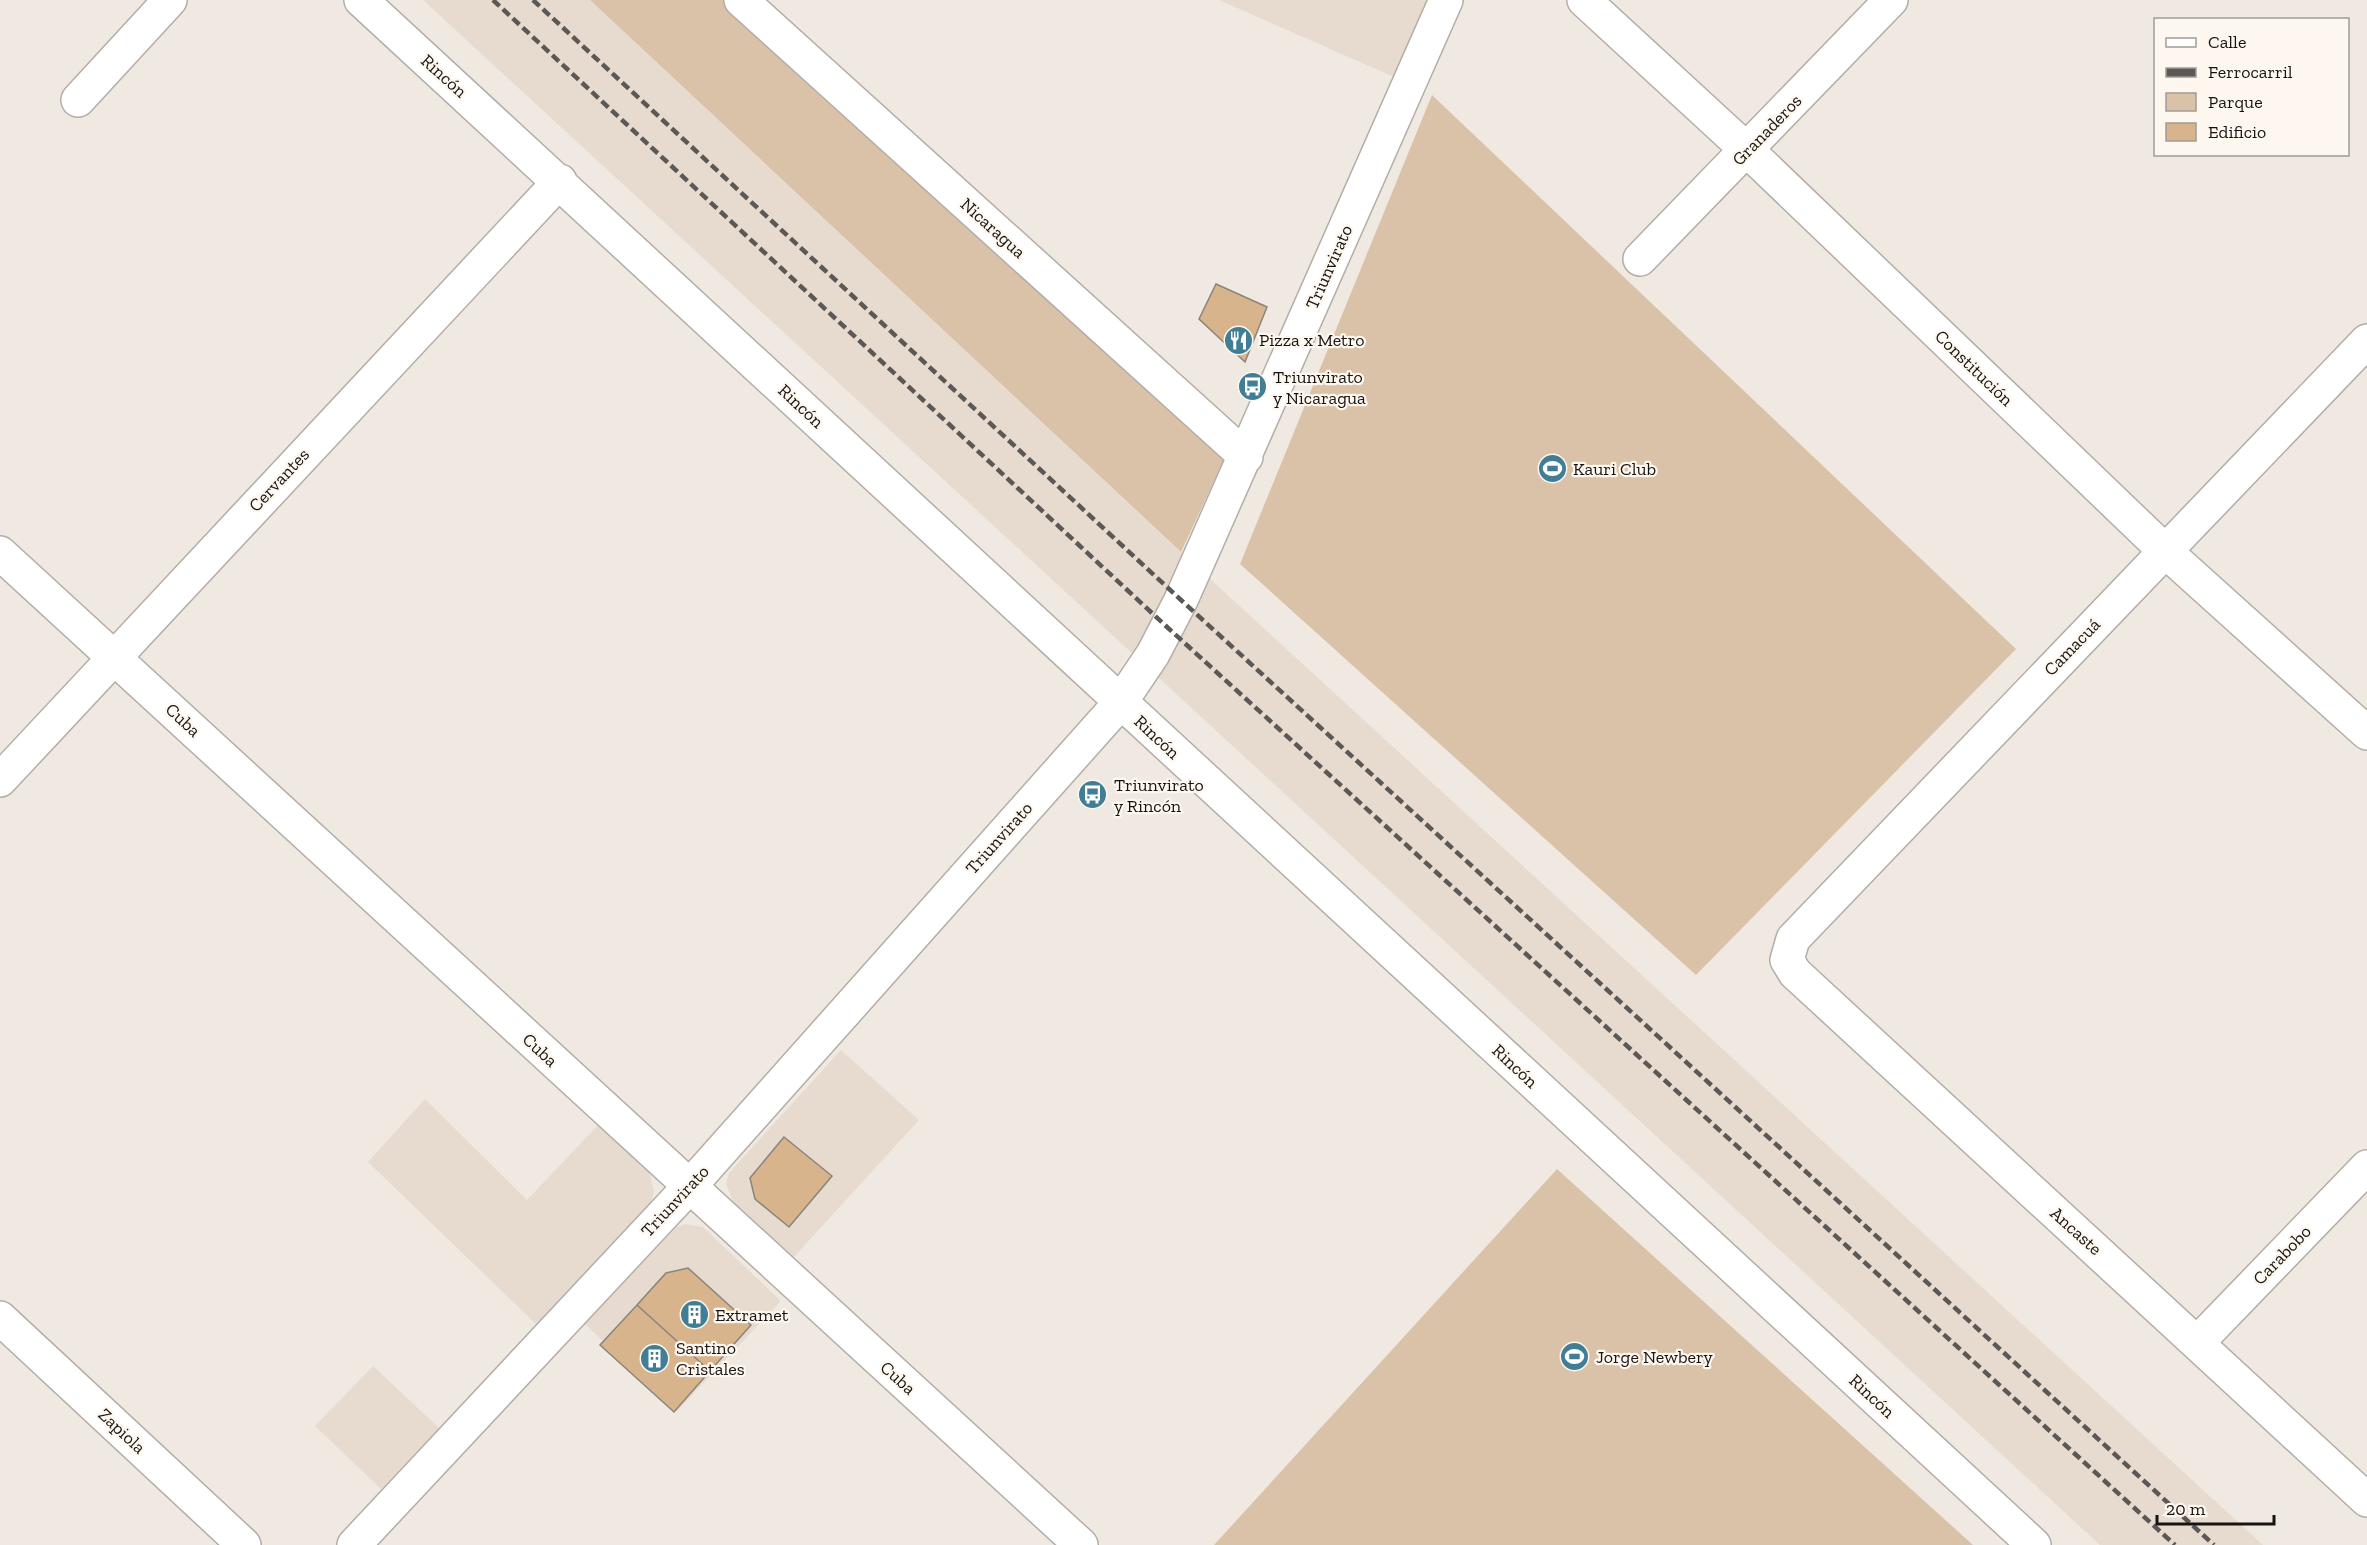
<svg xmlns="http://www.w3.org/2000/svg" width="2367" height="1545" viewBox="0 0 2367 1545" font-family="'Zilla Slab',serif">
<rect width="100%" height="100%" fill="#f0e9e2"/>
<path fill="#e6dbce" d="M423 0H590L1172 544 2263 1545H2100Z
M1219 0H1427L1394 77Z
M841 1050 919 1120 793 1258 736 1208 726 1184 729 1173Z
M425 1099 527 1200 599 1124 649 1170 654 1192 650 1206 537 1325 368 1162Z
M685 1224 703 1227 781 1301 677 1411 585 1324 676 1228Z
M373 1366 439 1428 381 1489 315 1426Z"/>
<path fill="#dac2a8" d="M590 0H723L1227 453 1181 552Z
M1432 95 2016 649 1696 975 1240 564Z
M1557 1169 1973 1545H1214Z"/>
<path fill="#d8b48d" stroke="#8a847d" stroke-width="1.5" d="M1216 284 1267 307 1245 362 1199 319Z
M784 1137 832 1176 789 1227 755 1199 750 1178Z
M688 1268 751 1325 710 1371 637 1305 666 1273Z
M637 1305 710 1371 674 1412 600 1345Z"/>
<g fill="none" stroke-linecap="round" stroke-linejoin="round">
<defs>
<path id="minor" d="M361 0 2034 1545
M741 0 1246 457
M1584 0 1748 151 2164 550 2367 733
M78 100 170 0
M1640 259 1891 0
M2367 341 1793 939 1787 960 1795 973 2367 1500
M0 553 1081 1545
M0 780 560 181
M0 1318 244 1545
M2198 1342 2367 1167
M354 1545 689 1187 1120 703 1153 654 1181 600 1446 0"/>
</defs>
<use href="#minor" stroke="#b4ada7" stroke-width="36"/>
<use href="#minor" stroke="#fff" stroke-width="33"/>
<path stroke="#5c5855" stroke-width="4.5" stroke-dasharray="9 4.5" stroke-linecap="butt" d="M493 0 1167 627 2175 1545
M533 0 1181 600 2214 1545"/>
</g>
<defs>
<symbol id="restaurant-disc" viewBox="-11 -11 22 22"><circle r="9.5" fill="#417e95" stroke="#fdf7ef"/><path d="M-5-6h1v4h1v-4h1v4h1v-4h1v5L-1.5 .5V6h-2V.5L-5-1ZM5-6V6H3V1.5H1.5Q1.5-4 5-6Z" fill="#fff"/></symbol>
<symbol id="bus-disc" viewBox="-11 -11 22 22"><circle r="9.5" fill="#417e95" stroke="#fdf7ef"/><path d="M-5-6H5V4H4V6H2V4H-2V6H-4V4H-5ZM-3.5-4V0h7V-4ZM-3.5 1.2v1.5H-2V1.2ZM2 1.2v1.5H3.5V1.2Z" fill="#fff"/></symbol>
<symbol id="stadium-disc" viewBox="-11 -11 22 22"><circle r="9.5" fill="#417e95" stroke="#fdf7ef"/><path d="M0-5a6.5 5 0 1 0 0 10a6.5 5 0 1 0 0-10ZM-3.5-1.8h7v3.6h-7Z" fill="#fff"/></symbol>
<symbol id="building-disc" viewBox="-11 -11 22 22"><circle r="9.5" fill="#417e95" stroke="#fdf7ef"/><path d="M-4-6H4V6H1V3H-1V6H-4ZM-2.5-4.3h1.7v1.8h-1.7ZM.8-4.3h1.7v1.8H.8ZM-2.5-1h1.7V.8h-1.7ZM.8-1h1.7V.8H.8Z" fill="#fff"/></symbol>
</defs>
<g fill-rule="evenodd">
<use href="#restaurant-disc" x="1222" y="324" width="33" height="33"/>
<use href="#bus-disc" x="1236" y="370" width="33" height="33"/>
<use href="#stadium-disc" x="1536" y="452" width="33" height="33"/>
<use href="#bus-disc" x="1076" y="778" width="33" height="33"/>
<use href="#building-disc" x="678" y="1298" width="33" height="33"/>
<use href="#stadium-disc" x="1558" y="1340" width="33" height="33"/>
<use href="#building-disc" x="638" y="1342" width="33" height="33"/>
</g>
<g text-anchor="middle" stroke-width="4.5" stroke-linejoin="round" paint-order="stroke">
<g font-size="18" fill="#161412" stroke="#fdf7ef">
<text transform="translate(444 76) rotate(42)" y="6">Rincón</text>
<text transform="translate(1767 130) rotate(-46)" y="6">Granaderos</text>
<text transform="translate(993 228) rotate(42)" y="6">Nicaragua</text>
<text transform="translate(1329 267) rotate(-66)" y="6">Triunvirato</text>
<text transform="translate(1974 368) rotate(44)" y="6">Constitución</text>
<text transform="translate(801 406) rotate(43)" y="6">Rincón</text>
<text transform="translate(279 480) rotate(-47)" y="6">Cervantes</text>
<text transform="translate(2072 647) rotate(-46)" y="6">Camacuá</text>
<text transform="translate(183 720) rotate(43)" y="6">Cuba</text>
<text transform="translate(1157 737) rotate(43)" y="6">Rincón</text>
<text transform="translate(999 838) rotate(-48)" y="6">Triunvirato</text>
<text transform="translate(540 1050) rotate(43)" y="6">Cuba</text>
<text transform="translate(1515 1066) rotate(43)" y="6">Rincón</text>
<text transform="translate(675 1201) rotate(-47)" y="6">Triunvirato</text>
<text transform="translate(2076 1231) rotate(42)" y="6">Ancaste</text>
<text transform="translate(2282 1255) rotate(-46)" y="6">Carabobo</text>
<text transform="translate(898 1378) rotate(42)" y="6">Cuba</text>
<text transform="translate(1872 1396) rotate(43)" y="6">Rincón</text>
<text transform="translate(122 1431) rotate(43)" y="6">Zapiola</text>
</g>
<g font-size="18" fill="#161412" stroke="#fdf7ef" text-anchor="start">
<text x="1259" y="346">Pizza x Metro</text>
<text x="1273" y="383">Triunvirato<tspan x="1273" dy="21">y Nicaragua</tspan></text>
<text x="1573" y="475">Kauri Club</text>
<text x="1114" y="791">Triunvirato<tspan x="1114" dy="21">y Rincón</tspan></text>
<text x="715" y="1321">Extramet</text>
<text x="676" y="1354">Santino<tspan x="676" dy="21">Cristales</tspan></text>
<text x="1596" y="1363">Jorge Newbery</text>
</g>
</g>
<rect x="2154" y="18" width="195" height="138" fill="#fdf7ef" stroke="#a19c97" stroke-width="1.5"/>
<rect x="2166" y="38" width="30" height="9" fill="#ffffff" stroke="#a19c97" stroke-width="1.5"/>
<text x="2208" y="48" font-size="18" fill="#161412">Calle</text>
<rect x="2166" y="68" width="30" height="9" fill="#5c5855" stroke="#a19c97" stroke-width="1.5"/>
<text x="2208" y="78" font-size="18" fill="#161412">Ferrocarril</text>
<rect x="2166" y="93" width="30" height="18" fill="#dac2a8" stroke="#a19c97" stroke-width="1.5"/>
<text x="2208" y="108" font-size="18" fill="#161412">Parque</text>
<rect x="2166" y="123" width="30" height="18" fill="#d8b48d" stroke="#a19c97" stroke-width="1.5"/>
<text x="2208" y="138" font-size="18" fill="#161412">Edificio</text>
<path d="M2157 1515v9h117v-9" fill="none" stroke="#161412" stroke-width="3"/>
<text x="2166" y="1515" font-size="18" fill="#161412" stroke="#fdf7ef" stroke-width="4.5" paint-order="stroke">20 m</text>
</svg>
